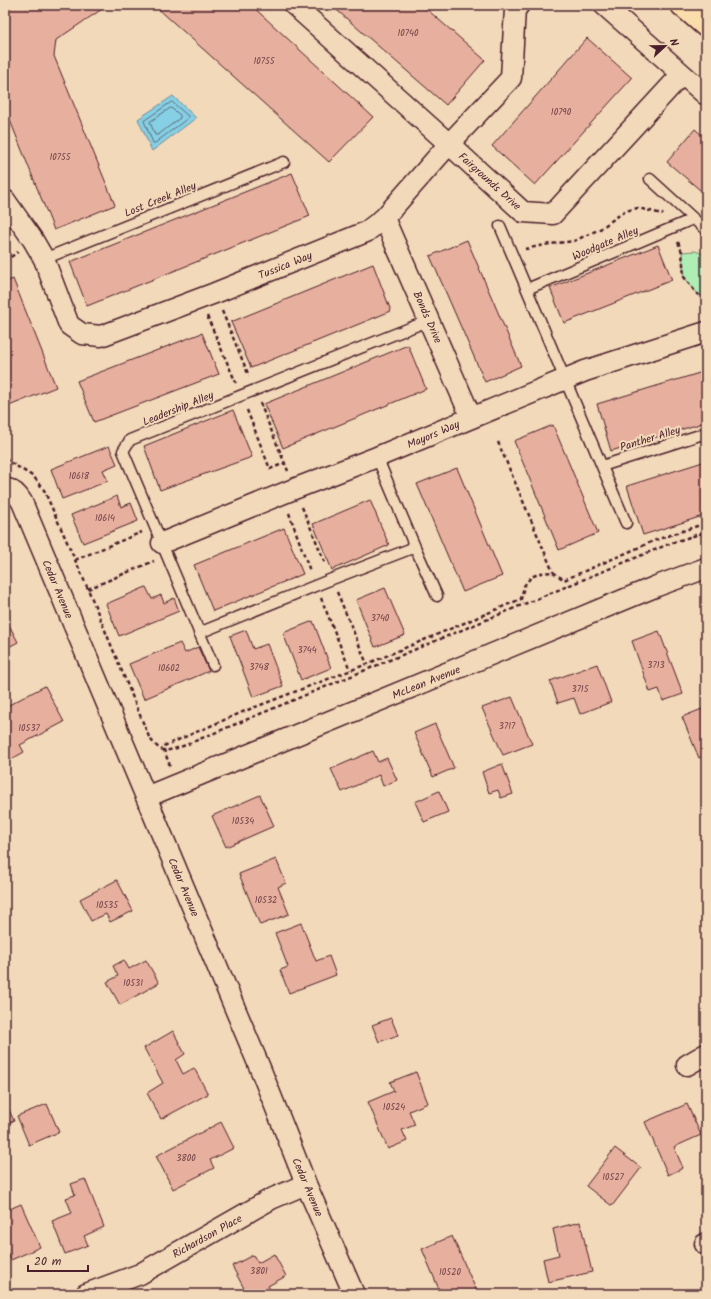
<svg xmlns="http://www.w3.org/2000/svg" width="711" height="1299" viewBox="0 0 711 1299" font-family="Kalam,sans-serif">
<rect width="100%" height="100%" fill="#f2d9b9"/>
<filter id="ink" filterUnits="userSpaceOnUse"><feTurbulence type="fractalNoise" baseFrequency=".025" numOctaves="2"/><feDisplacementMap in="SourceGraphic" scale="8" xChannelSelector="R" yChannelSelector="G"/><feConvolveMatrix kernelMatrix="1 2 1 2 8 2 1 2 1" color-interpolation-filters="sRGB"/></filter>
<g filter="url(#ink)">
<path fill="#aeedb4" stroke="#7c8670" d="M695 251 706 255V297L697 294 684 277 682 252Z"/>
<path fill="#85d0e5" stroke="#6d899b" d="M173 96 196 118 152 151 138 119Z"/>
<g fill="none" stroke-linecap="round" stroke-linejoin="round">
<path stroke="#626675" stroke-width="1" d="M172 102 188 116V118L155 143H153L144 121Z
M171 108 180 115V118L158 135H155L150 122Z"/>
</g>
<path fill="#e7af9d" stroke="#4a1f2b" d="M5 5H108L56 40 54 56 115 205 54 230 5 108Z
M154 5H251L373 117 329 162Z
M331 5H422L485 60 446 105Z
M587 38 632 78 535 185 492 146Z
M695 129 706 139V195L667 162Z
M292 173 310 216 87 306 70 262Z
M467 240 521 366 485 382 430 256Z
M658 245 672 280 564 323 550 288Z
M373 264 391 311 251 368 231 322Z
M13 279 56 387 9 406 5 396V282Z
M202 333 219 374 94 422 77 381Z
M408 345 426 389 283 448 264 404Z
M706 371V422L611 451 597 404Z
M233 410 252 457 160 490 144 446Z
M553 425 598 533 559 550 514 441Z
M109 446 117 464 103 470 108 481 62 499 51 469Z
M706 461V515L643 535 627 486Z
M457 468 502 576 463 592 417 484Z
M117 496 121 507 131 503 138 521 83 543 71 515Z
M370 500 389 545 332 570 313 524Z
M284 528 303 574 213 611 194 565Z
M146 587 152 599 161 595 164 603 174 598 179 611 119 636 106 604Z
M385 588 405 635 375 647 356 600Z
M313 621 331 668 301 680 283 633Z
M8 623 18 642 5 649V624Z
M246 630 253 649 267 644 283 686 253 697 230 636Z
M659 631 683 694 663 701 659 689 650 692 632 641Z
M180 643 185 653 198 647 209 671 144 699 129 664Z
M597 664 611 702 580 714 574 698 558 703 550 681Z
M45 686 64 722 20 745 24 752 10 760 5 751V743L9 741 5 734V707Z
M512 697 532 744 503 755 482 708Z
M702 709 706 718V755L699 758 682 717Z
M435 724 454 768 433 777 414 733Z
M373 751 378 762 387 758 397 780 383 786 379 775 342 792 331 769Z
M502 764 513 794 501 798 498 790 489 793 482 772Z
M439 791 448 812 424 822 415 802Z
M260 795 274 826 226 847 212 816Z
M276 859 286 883 278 887 289 914 260 925 239 874Z
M117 880 133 911 110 922 106 914 91 921 80 899Z
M301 923 316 961 329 956 336 975 289 993 280 970 288 967 275 933Z
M124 960 129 969 146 960 159 983 120 1005 107 982 118 976 113 966Z
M391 1018 398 1035 379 1042 372 1025Z
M173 1031 185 1054 176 1060 183 1074 194 1068 208 1094 161 1119 147 1093 163 1083 144 1048Z
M416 1072 428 1103 409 1111 415 1125 402 1130 407 1141 388 1149 368 1102 394 1091 390 1082Z
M5 1101 14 1121 5 1124Z
M47 1104 59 1132 29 1145 17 1116Z
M687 1104 701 1135 674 1147 683 1168 668 1175 645 1122Z
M221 1122 234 1148 210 1160 214 1168 173 1189 156 1156Z
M615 1148 641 1168 612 1206 586 1186Z
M85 1179 104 1227 84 1236 88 1245 65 1254 52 1221 72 1213 66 1198 75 1195 71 1184Z
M21 1204 40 1247 11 1260 5 1247V1234L7 1233 5 1230V1211Z
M580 1222 592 1272 548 1282 543 1259 559 1255 553 1229Z
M452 1236 478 1294H441L422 1249Z
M274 1254 286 1276 268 1286 273 1294H247L232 1266 253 1255 258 1263Z"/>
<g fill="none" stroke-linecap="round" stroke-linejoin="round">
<defs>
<path id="service" d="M650 179 706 230
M500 226 626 523
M44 259 284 162
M527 289 693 219
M602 466 706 433
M415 547 437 596
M199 633 332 579 415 547 377 457
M213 665 123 451 130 440 430 320"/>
<path id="minor" d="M294 5 449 144 523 212 553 214 682 74
M604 5 706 95
M5 200 33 240 44 259 69 325 82 334 101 336 215 293 366 232 384 218 449 144 511 78 515 9 519 5
M384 218 471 417
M5 488C13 490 18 495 22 502L260 1068 306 1184 354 1294
M162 543 294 489 377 457 585 371 706 332
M146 797 657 586 706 568
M687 1065 706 1054
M705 1244 706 1245
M86 1294 140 1274 271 1199 306 1184"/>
<path id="primary" d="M682 5 706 26"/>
</defs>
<use href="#service" stroke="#4a1f2b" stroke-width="13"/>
<use href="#minor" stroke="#4a1f2b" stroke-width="23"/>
<use href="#primary" stroke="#4a1f2b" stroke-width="25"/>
<path stroke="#4a1f2b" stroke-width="2.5" stroke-dasharray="4 3" stroke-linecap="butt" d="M678 242 682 252 684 277 697 294 706 297
M525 249 550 244 574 241 600 229 625 211 638 208 662 214 663 215
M5 261 18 252
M222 311 249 376
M207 316 236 383
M260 403 288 471
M247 410 270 469 285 463
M498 442 553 572
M5 459 34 477 44 490 88 589 149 737C161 754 165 752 183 746L671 543 706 532
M302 507 326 565
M289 513 310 571
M75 560 142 532
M88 589 154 561
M337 592 367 664
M321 598 350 670
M170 766 164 750V746L245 711 367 664 521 599 524 586 531 577 541 573 553 572 564 580 656 540 706 523"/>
<use href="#service" stroke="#f2d9b9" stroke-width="10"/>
<use href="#minor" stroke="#f2d9b9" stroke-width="20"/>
<use href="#primary" stroke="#fbddab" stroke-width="22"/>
</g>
</g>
<g text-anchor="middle" stroke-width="4" stroke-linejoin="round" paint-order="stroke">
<g font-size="9" fill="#714348">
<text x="408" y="36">10740</text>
<text x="264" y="64">10755</text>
<text x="561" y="115">10790</text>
<text x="60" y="160">10755</text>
<text x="79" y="479">10618</text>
<text x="105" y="521">10614</text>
<text x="380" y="621">3740</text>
<text x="307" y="653">3744</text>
<text x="656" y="668">3713</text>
<text x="259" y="670">3748</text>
<text x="169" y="671">10602</text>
<text x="580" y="692">3715</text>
<text x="507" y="729">3717</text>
<text x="29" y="731">10537</text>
<text x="243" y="824">10534</text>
<text x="266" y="903">10532</text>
<text x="107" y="908">10535</text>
<text x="133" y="986">10531</text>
<text x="394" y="1110">10524</text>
<text x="186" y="1161">3800</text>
<text x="613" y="1180">10527</text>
<text x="259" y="1274">3801</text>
<text x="450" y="1275">10520</text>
</g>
<g font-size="11" fill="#4a1f2b" stroke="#f2d9b9">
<text transform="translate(490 181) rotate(42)" y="4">Fairgrounds Drive</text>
<text transform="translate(160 199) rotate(-22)" y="4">Lost Creek Alley</text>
<text transform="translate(605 243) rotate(-23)" y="4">Woodgate Alley</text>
<text transform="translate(285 265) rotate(-22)" y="4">Tussica Way</text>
<text transform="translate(428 317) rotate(66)" y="4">Bonds Drive</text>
<text transform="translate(178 408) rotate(-22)" y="4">Leadership Alley</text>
<text transform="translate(433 434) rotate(-23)" y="4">Mayors Way</text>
<text transform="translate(650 438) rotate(-17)" y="4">Panther Alley</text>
<text transform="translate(58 589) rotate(67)" y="4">Cedar Avenue</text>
<text transform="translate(426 682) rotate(-22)" y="4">McLean Avenue</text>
<text transform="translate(184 887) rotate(67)" y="4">Cedar Avenue</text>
<text transform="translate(308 1187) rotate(67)" y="4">Cedar Avenue</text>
<text transform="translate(207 1236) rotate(-29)" y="4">Richardson Place</text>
</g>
</g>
<rect width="711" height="1299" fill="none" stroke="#f2d9b9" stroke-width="20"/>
<rect x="10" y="10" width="691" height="1279" fill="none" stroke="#4a1f2b" stroke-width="1.5" filter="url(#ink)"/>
<g transform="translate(665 46) rotate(68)" stroke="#f2d9b9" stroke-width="3" paint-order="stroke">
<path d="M0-3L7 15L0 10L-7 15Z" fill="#4a1f2b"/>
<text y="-6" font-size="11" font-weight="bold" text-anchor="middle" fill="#4a1f2b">N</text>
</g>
<path d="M28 1265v6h60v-6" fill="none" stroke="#4a1f2b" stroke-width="2"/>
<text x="34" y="1265" font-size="12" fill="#4a1f2b" stroke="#f2d9b9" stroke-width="3" paint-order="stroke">20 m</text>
</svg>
